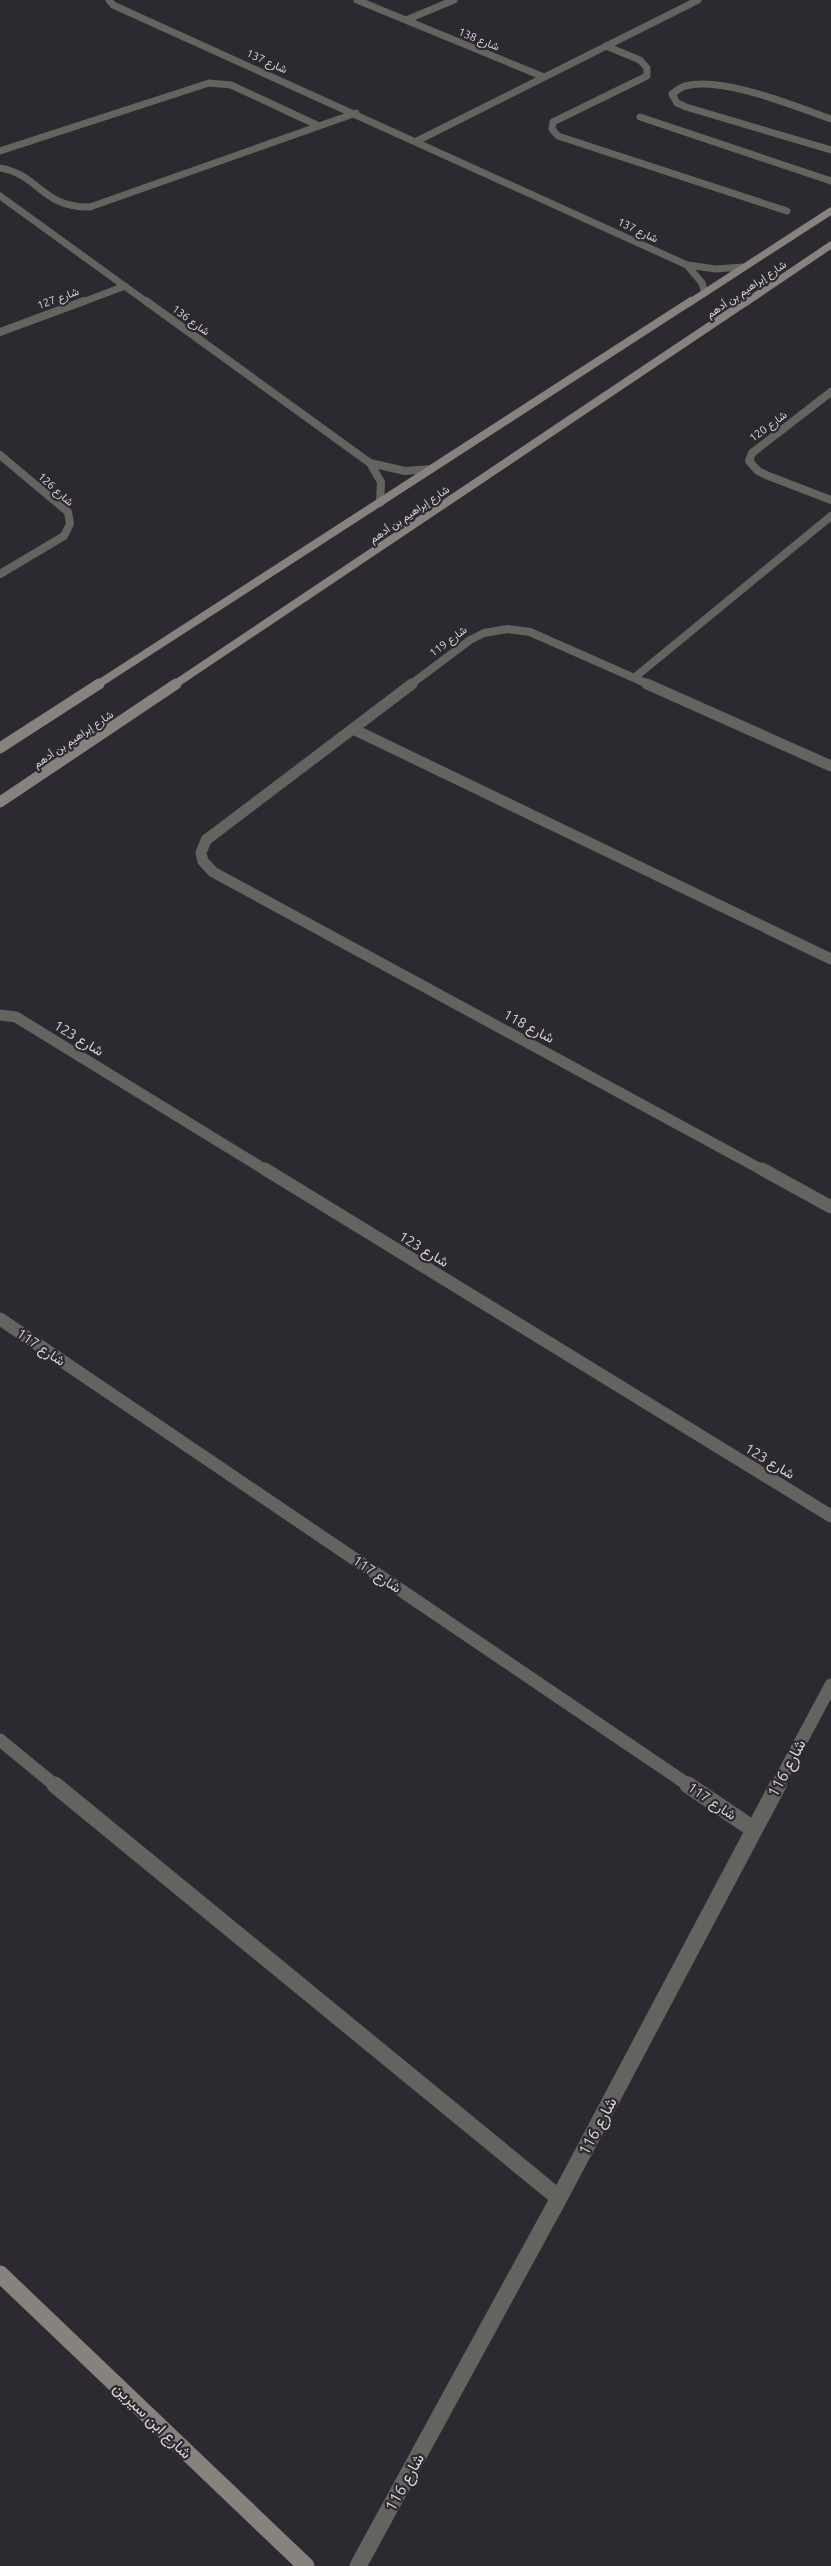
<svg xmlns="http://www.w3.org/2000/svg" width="831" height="2566" viewBox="0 0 831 2566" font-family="Ubuntu,Vazirmatn,sans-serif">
<rect width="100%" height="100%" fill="#2d2930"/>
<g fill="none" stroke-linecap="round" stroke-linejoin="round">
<path stroke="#65635f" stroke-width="7" d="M606 46 640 60 647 68V76L553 122 552 129 558 136 787 211
M640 117 831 181
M831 119C794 106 723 76 685 86 681 87 676 91 672 94L677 103 686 107 831 150
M0 151 209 83 231 85 319 126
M0 168C40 175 42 208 90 207L356 113"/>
<path stroke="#65635f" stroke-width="7" d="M109 0 113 5 687 265 716 269 744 267
M357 0 544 77
M406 20 454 0
M417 141 698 0
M0 196 148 303
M687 265 702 283 705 293
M80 303 125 286"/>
<path stroke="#65635f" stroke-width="8" d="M146 301 370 463 381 482 380 503
M0 332 84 301
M831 392 752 453 749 461 758 471 766 475 831 500
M0 455 68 512 70 524 64 536 0 574
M370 463 405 471 431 469
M634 678 831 516
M410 685 470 640 484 633 507 629 530 632 650 685"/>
<path stroke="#65635f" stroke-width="11" d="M412 684 206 840 201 853 203 861 213 872 764 1171
M647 684 831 766
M353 729 831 959
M0 1015 16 1017 267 1171"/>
<path stroke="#65635f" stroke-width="13" d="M265 1169 831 1516
M762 1169 831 1207
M0 1319 690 1786
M0 1740 56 1786
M777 1786 831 1685"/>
<path stroke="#65635f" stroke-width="17" d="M55 1785 559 2198
M688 1785 753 1829
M358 2566 559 2198 778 1785"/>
<path stroke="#86827d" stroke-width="7" d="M689 303 831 211
M745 303 831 245"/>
<path stroke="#86827d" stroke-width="8" d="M97 685 691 301
M174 685 747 301"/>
<path stroke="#86827d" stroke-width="11" d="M0 748 99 684
M0 802 176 684"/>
<path stroke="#86827d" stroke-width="17" d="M0 2274 306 2566"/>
</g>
<g text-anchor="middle" stroke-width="4.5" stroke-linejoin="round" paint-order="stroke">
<g font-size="11" fill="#d9d6da" stroke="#2d2930">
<text transform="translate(479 39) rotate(22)" y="4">شارع 138</text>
<text transform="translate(267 61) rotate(24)" y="4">شارع 137</text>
<text transform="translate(638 230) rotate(25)" y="4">شارع 137</text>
<text transform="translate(746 289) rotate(-34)" y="4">شارع إبراهيم بن أدهم</text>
<text transform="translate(58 298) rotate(-20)" y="4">شارع 127</text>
<text transform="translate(191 320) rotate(36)" y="4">شارع 136</text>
<text transform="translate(768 426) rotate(-37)" y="4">شارع 120</text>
<text transform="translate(56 489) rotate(42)" y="4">شارع 126</text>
<text transform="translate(409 514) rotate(-34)" y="4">شارع إبراهيم بن أدهم</text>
<text transform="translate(448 641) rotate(-37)" y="4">شارع 119</text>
<text transform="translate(73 739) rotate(-34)" y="4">شارع إبراهيم بن أدهم</text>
</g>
<g font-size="14" fill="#d9d6da" stroke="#2d2930">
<text transform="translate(529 1026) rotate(28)" y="5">شارع 118</text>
<text transform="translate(79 1038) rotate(31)" y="5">شارع 123</text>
<text transform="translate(424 1249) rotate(31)" y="5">شارع 123</text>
<text transform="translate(41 1347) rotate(34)" y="5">شارع 117</text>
<text transform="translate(770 1461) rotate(31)" y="5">شارع 123</text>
<text transform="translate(377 1574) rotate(34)" y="5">شارع 117</text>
<text transform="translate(712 1801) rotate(34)" y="5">شارع 117</text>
</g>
<g font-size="16" fill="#d9d6da" stroke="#2d2930">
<text transform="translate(786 1768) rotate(-62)" y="6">شارع 116</text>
<text transform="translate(597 2126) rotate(-62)" y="6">شارع 116</text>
<text transform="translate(153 2420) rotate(44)" y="6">شارع ابن سيرين</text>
<text transform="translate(404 2482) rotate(-61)" y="6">شارع 116</text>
</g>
</g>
</svg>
